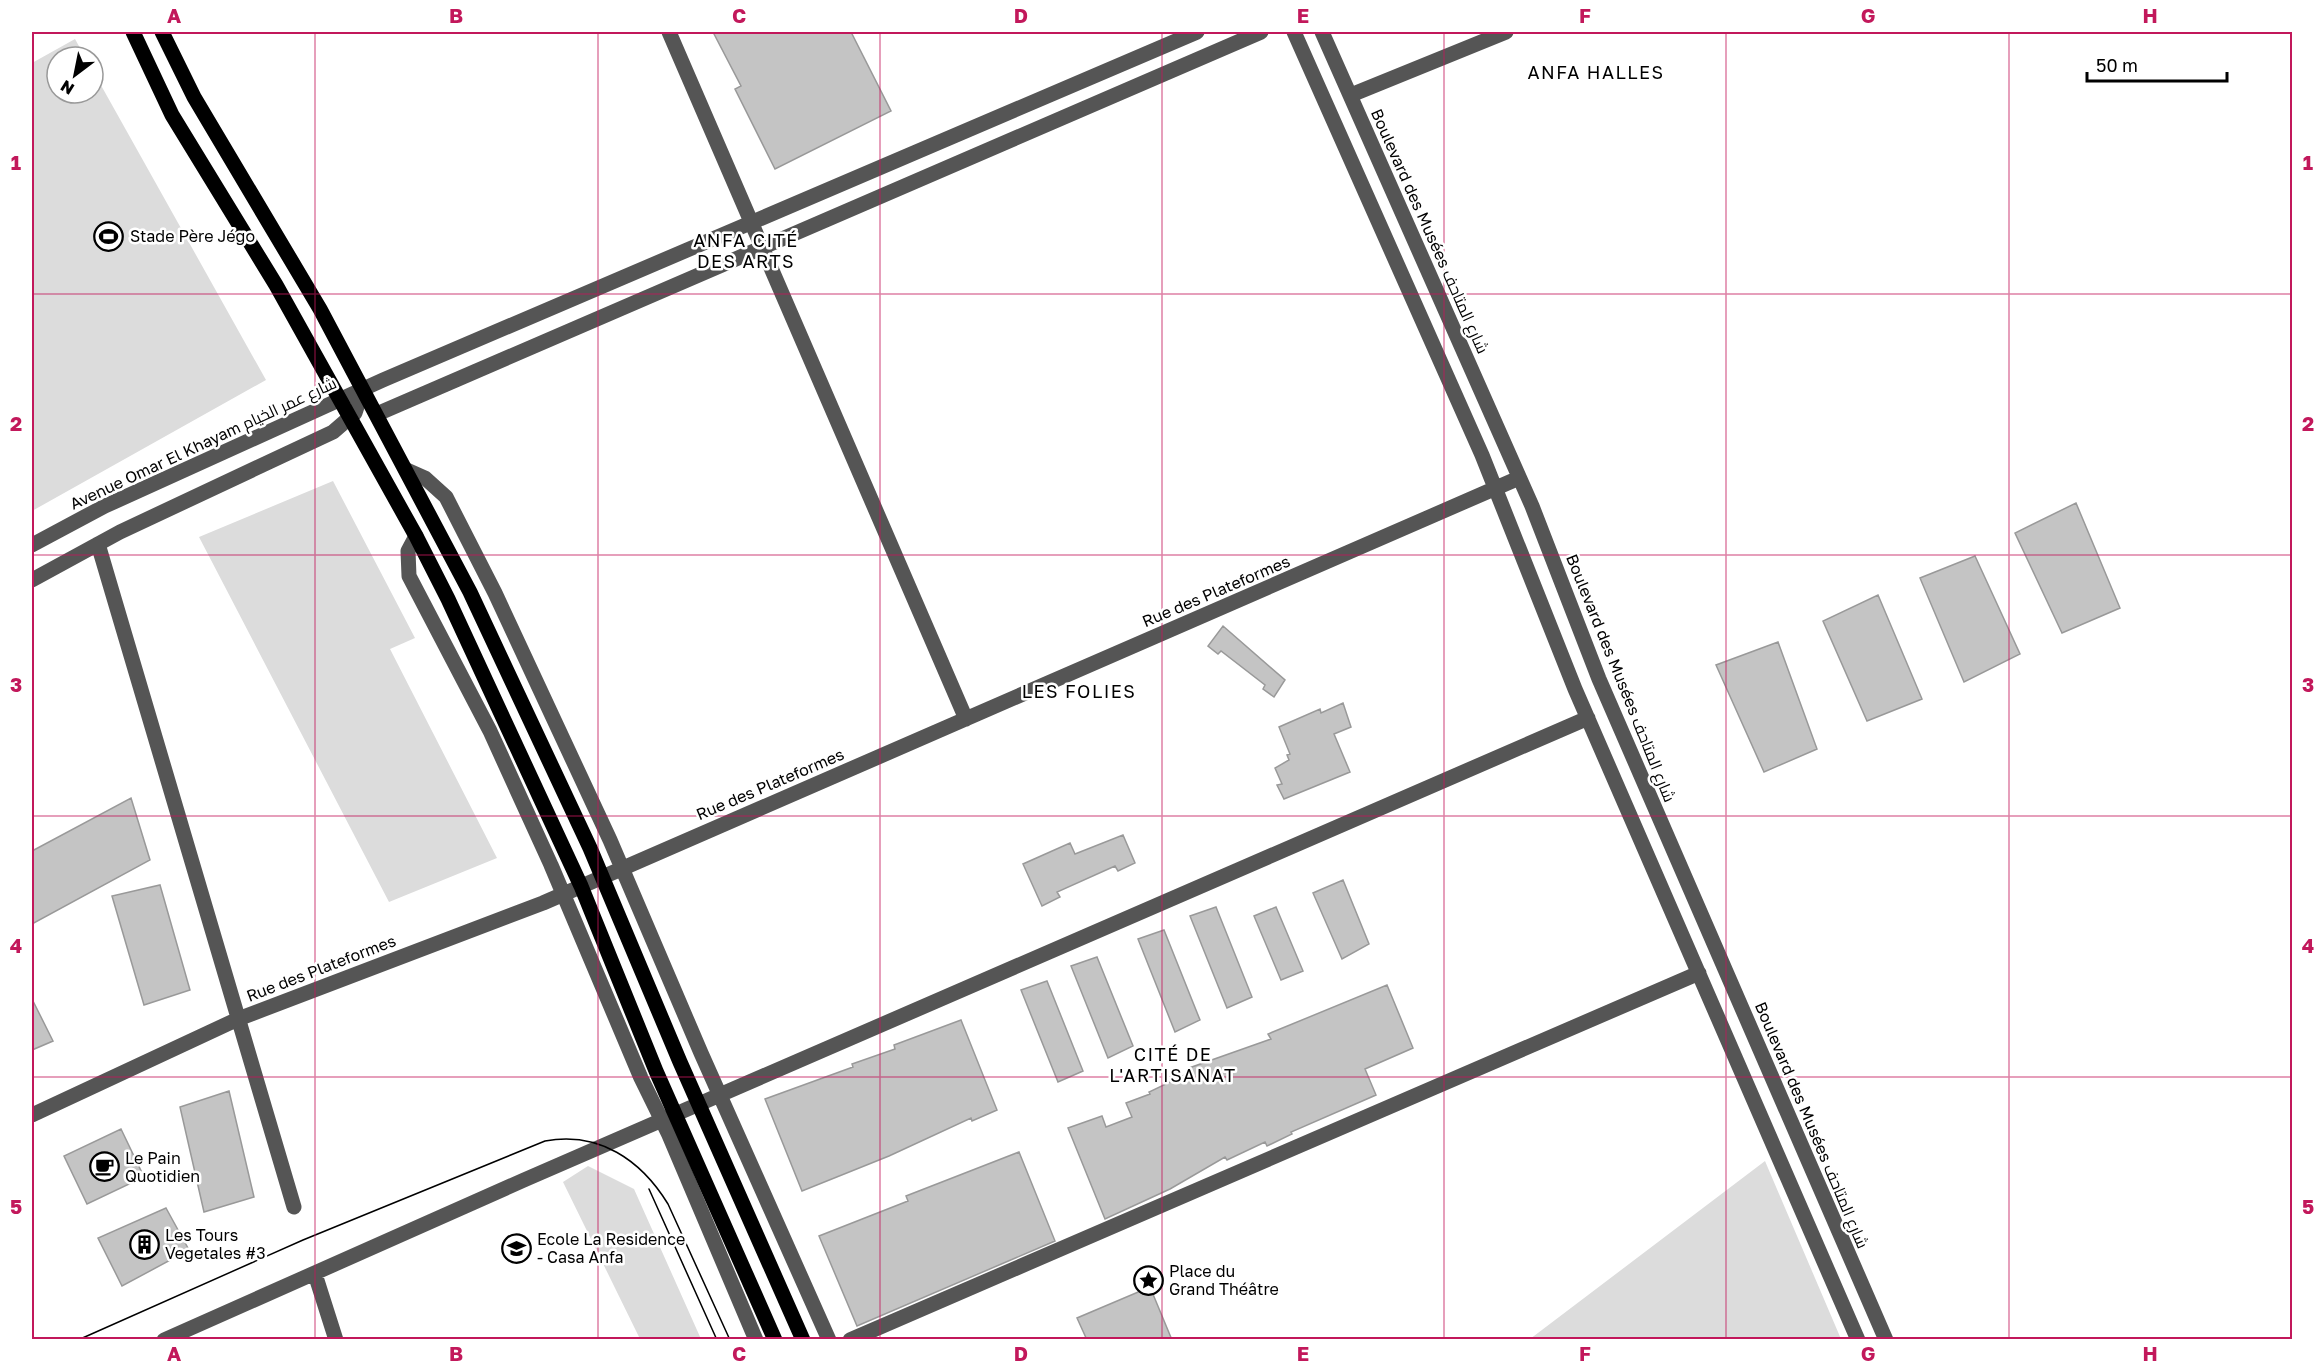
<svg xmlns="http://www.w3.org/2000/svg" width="2324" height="1371" viewBox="0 0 2324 1371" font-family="'Golos Text',Cairo,sans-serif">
<rect width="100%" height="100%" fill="#fff"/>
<path fill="#dcdcdc" d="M75 39 85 57H57V93H93V71L266 380 32 511V63Z
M333 481 415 638 390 649 497 858 389 902 199 537Z
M1765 1161 1841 1339H1530Z
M588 1166 634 1189 701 1339H640L563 1182Z"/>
<path fill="#c4c4c4" stroke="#999" stroke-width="1.5" d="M713 32H851L891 111 775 169 735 89 741 86Z
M2076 503 2120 608 2062 633 2015 533Z
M1975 556 2020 654 1964 682 1920 578Z
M1878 595 1922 699 1867 721 1823 621Z
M1223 626 1285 680 1274 697 1263 689 1265 685 1221 651 1218 654 1208 646Z
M1778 642 1817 749 1764 772 1716 665Z
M1343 703 1351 727 1334 734 1350 772 1284 799 1277 785 1282 784 1275 768 1289 760 1287 755 1290 754 1279 727 1320 709 1321 713Z
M131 798 150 860 32 924V851Z
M1123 835 1135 863 1118 871 1115 866 1057 892 1060 897 1042 906 1023 864 1070 843 1075 854Z
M1343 880 1369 944 1342 959 1313 893Z
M160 885 190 990 144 1005 112 896Z
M1216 907 1252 997 1227 1008 1190 916Z
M1276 907 1303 971 1281 980 1254 916Z
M1164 930 1200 1020 1175 1032 1138 939Z
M1097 957 1133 1046 1108 1058 1071 966Z
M1047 981 1083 1071 1058 1082 1021 990Z
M1387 985 1413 1048 1365 1069 1376 1095 1291 1132 1292 1134 1267 1146 1265 1142 1227 1160 1225 1157 1170 1189 1105 1219 1068 1128 1102 1116 1106 1127 1132 1117 1126 1103 1150 1094 1149 1092 1191 1072 1189 1068 1271 1039 1268 1034Z
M32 999 53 1041 32 1050Z
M961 1020 997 1110 972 1121 971 1118 889 1156 802 1191 765 1099 853 1067 852 1064 895 1049 894 1045Z
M229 1091 254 1197 204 1212 180 1107Z
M121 1129 144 1177 87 1204 64 1156Z
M1019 1152 1055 1241 857 1326 819 1236 908 1201 906 1196Z
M166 1208 189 1250 122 1286 98 1238Z
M1150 1287 1172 1340H1087L1077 1318Z"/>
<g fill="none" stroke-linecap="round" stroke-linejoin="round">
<path stroke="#555" stroke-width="15" d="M669 32 966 719
M1294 32 1482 455 1575 689 1858 1340
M1322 32 1532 506 1599 679 1886 1340
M1351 95 1506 32
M377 414 1261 32
M407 470 425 478 446 497 495 593 610 840 701 1053 829 1340
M416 536 408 551 409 576 490 731 551 865 641 1078 669 1135 756 1340
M98 544 294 1207
M32 545 105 506 383 380 1197 32
M32 580 120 532 333 432 355 413 363 389
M32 1115 238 1019 543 903 1519 478
M315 1274 336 1340
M164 1340 524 1180 1588 718
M850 1340 1699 973"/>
<path stroke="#000" stroke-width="15" d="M133 32 172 115 276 285 416 536 448 599 581 886 656 1071 775 1340
M162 32 194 97 320 309 470 592 590 848 680 1062 803 1340"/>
<path stroke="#000" stroke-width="1.5" d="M649 1189 717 1340
M78 1340 303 1240 545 1141C599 1131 641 1160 668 1204L730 1340"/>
</g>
<path fill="none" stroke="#c2185b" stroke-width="1.5" stroke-opacity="0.55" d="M315 32V1340M598 32V1340M880 32V1340M1162 32V1340M1444 32V1340M1726 32V1340M2009 32V1340M32 294H2292M32 555H2292M32 816H2292M32 1077H2292"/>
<defs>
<symbol id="stadium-ring" viewBox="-11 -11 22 22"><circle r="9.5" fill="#fff" stroke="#000" stroke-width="1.5"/><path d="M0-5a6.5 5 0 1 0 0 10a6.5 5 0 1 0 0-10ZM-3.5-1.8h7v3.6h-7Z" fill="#000"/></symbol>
<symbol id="cafe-ring" viewBox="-11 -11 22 22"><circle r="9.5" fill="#fff" stroke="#000" stroke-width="1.5"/><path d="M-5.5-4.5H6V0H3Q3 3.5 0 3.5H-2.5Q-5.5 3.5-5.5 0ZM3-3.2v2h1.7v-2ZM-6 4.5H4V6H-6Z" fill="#000"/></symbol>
<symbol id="building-ring" viewBox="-11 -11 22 22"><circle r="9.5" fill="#fff" stroke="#000" stroke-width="1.5"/><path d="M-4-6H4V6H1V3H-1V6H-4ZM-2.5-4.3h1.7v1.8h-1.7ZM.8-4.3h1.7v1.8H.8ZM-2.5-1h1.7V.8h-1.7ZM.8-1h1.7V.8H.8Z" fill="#000"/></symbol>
<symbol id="school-ring" viewBox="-11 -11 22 22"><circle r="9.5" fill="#fff" stroke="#000" stroke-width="1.5"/><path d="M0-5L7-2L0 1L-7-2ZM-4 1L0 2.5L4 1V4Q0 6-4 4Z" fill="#000"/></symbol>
<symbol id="sight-ring" viewBox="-11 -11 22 22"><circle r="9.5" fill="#fff" stroke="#000" stroke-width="1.5"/><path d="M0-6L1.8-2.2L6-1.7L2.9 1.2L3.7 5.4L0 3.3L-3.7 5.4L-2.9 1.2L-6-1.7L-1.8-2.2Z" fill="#000"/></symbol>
</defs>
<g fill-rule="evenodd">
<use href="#stadium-ring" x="92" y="220" width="33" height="33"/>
<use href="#cafe-ring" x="88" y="1150" width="33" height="33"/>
<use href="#building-ring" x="128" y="1228" width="33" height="33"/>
<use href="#school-ring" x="500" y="1232" width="33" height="33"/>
<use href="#sight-ring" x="1132" y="1264" width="33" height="33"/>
</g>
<g text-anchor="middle" stroke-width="5" stroke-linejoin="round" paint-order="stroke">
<g font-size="16" fill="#000" stroke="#fff">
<text transform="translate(1430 231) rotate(66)" y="6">Boulevard des Musées شارع المتاحف</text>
<text transform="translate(203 443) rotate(-25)" y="6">Avenue Omar El Khayam شارع عمر الخيام</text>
<text transform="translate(1216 591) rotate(-23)" y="6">Rue des Plateformes</text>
<text transform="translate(1621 678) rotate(68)" y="6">Boulevard des Musées شارع المتاحف</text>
<text transform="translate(770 784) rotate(-23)" y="6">Rue des Plateformes</text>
<text transform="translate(321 968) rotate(-21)" y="6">Rue des Plateformes</text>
<text transform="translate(1812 1125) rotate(67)" y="6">Boulevard des Musées شارع المتاحف</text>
</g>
<g font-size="16" fill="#000" stroke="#fff" text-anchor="start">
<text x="130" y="242">Stade Père Jégo</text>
<text x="125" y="1164">Le Pain<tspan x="125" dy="18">Quotidien</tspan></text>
<text x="165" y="1241">Les Tours<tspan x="165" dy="18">Vegetales #3</tspan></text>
<text x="537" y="1245">Ecole La Residence<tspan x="537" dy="18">- Casa Anfa</tspan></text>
<text x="1169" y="1277">Place du<tspan x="1169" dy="18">Grand Théâtre</tspan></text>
</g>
<g font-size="18" letter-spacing="1.5" fill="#000" stroke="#fff">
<text x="1596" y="79">ANFA HALLES</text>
<text x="746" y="247">ANFA CITÉ<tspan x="746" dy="21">DES ARTS</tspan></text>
<text x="1079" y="698">LES FOLIES</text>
<text x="1173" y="1061">CITÉ DE<tspan x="1173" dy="21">L'ARTISANAT</tspan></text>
</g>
</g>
<rect width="2324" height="1371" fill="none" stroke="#ffffff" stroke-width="66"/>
<g transform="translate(75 75) rotate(212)"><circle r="28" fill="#ffffff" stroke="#999999" stroke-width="1.5"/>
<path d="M0-4.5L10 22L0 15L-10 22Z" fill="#000000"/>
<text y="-9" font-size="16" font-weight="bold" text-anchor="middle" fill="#000000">N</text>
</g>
<path d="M2087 72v9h140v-9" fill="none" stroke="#000000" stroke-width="3"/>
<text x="2096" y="72" font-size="18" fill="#000000" stroke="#ffffff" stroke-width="4.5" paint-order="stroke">50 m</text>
<rect x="33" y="33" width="2258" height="1305" fill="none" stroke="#c2185b" stroke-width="2"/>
<g font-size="20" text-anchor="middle" font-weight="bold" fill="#c2185b">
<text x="174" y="23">A</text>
<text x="456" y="23">B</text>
<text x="739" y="23">C</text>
<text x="1021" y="23">D</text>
<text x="1303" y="23">E</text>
<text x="1585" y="23">F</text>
<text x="1868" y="23">G</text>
<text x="2150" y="23">H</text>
<text x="16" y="170">1</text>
<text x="2308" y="170">1</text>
<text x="16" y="431">2</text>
<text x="2308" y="431">2</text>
<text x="16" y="692">3</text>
<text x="2308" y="692">3</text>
<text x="16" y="953">4</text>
<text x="2308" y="953">4</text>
<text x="16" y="1214">5</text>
<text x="2308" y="1214">5</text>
<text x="174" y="1361">A</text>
<text x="456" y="1361">B</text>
<text x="739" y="1361">C</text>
<text x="1021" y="1361">D</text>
<text x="1303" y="1361">E</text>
<text x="1585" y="1361">F</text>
<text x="1868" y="1361">G</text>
<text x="2150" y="1361">H</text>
</g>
</svg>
